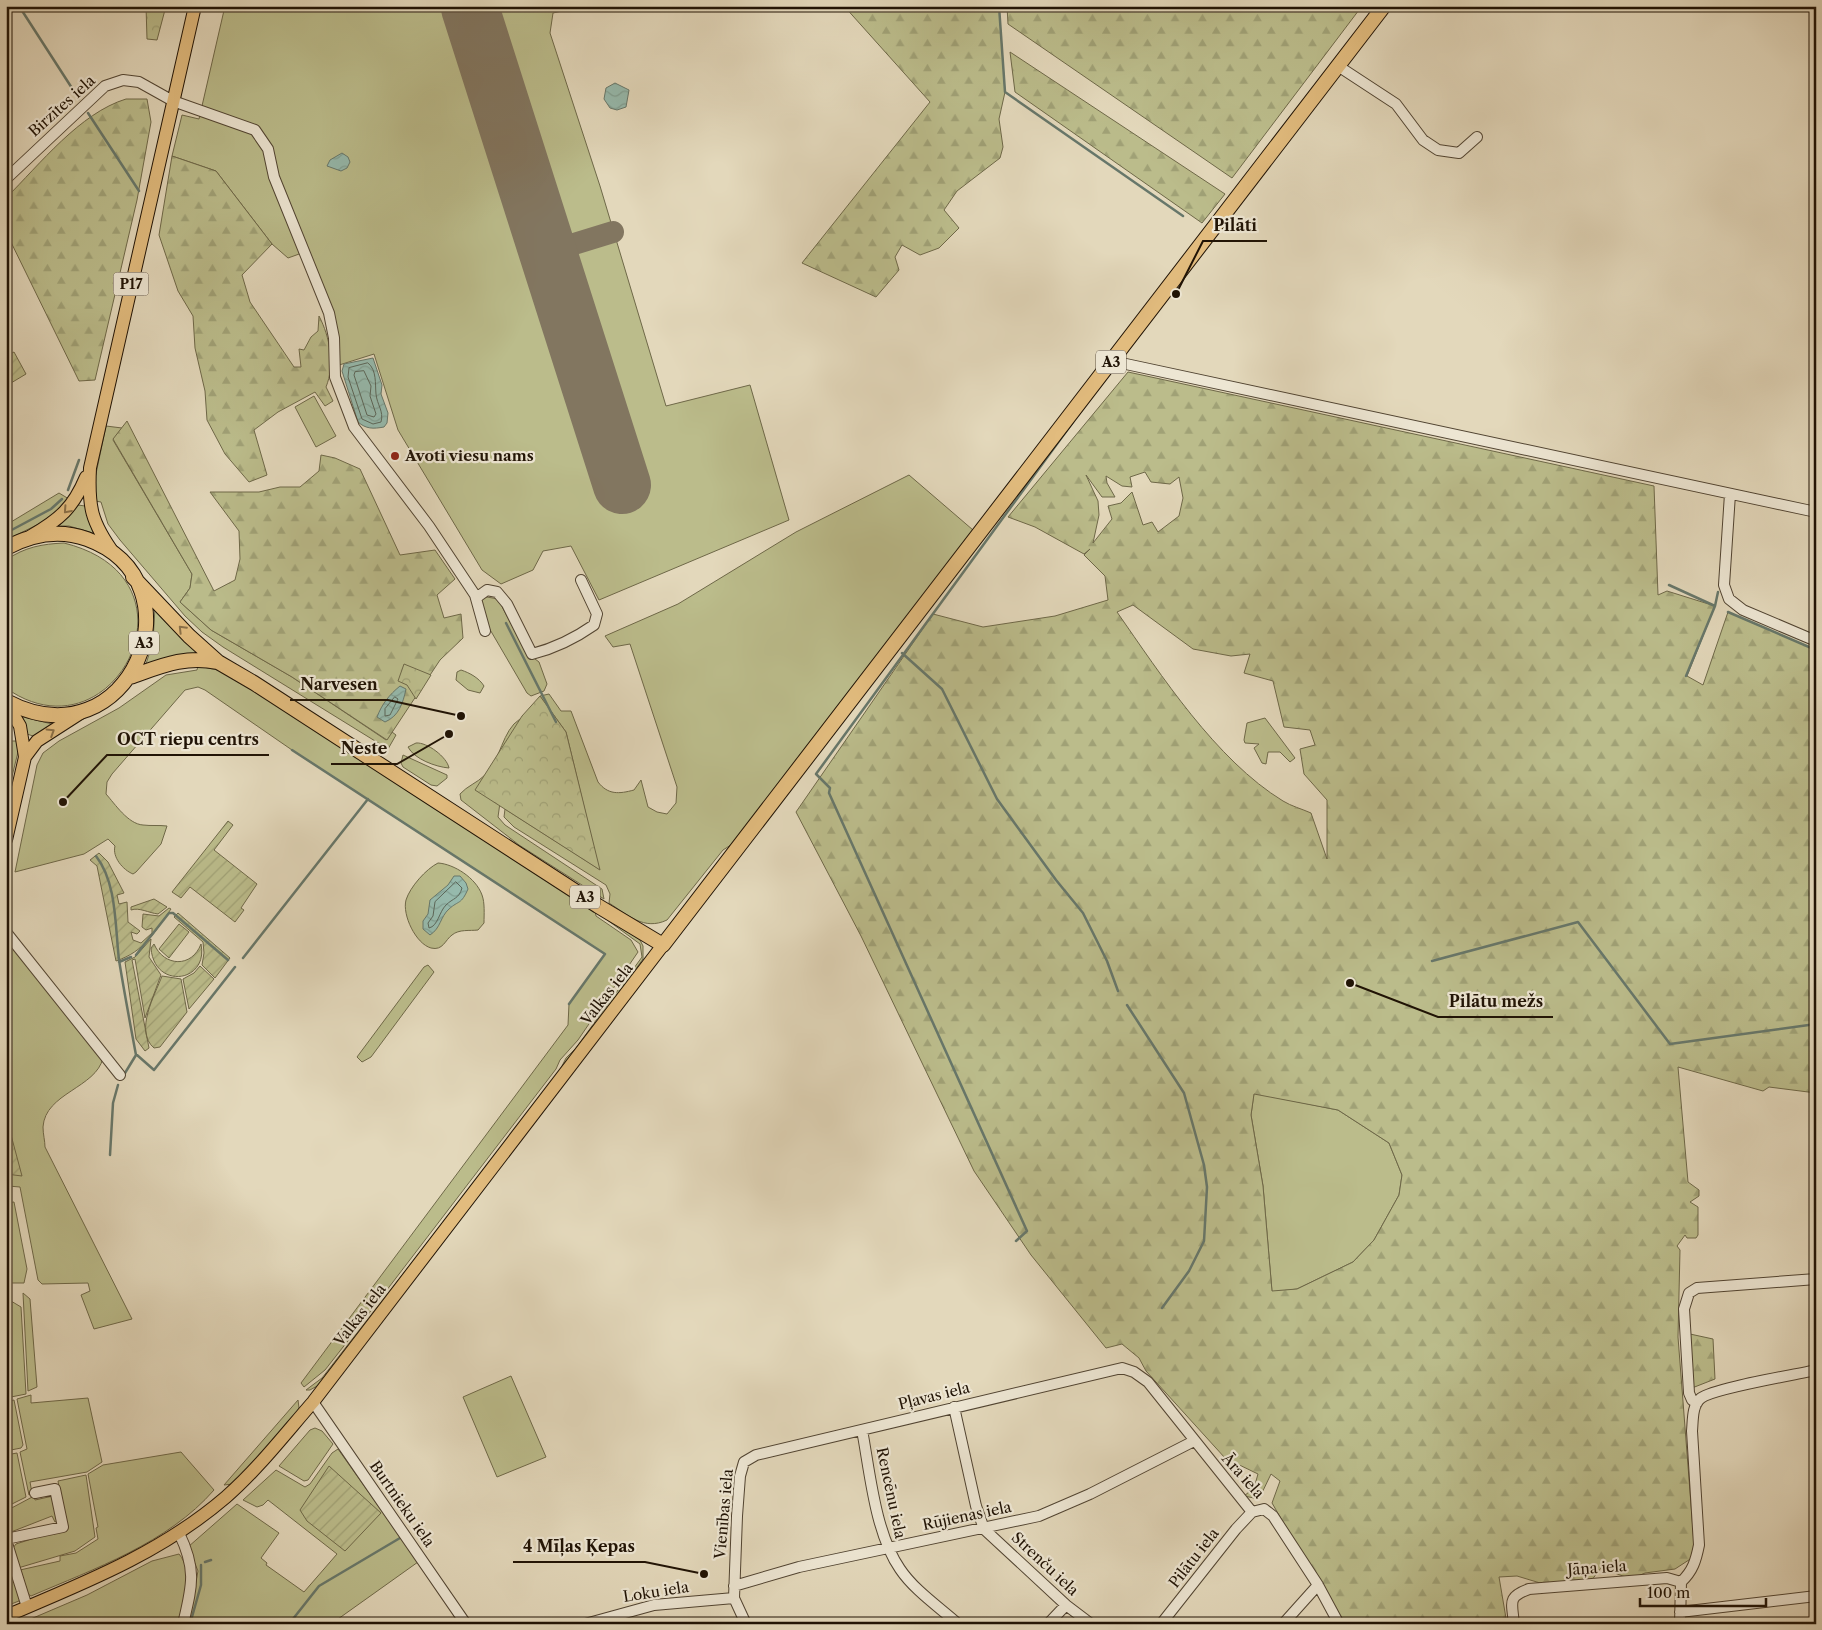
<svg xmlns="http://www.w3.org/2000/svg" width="1822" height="1630" viewBox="0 0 1822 1630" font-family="'Libre Caslon Text',serif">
<defs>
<pattern id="forest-firs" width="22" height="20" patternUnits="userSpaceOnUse" patternTransform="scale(1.25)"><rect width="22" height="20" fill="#bbbc8b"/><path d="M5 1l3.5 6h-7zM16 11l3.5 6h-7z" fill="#a0a176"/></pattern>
<pattern id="park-crowns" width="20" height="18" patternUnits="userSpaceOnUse" patternTransform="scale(1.25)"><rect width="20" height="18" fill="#bbbc8b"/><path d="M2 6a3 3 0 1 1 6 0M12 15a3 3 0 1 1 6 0" fill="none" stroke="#a0a176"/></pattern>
<pattern id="garden-furrows" width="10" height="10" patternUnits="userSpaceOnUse" patternTransform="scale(1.25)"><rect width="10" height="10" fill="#bbbc8b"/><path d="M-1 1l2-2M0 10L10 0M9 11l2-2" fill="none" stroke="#a0a176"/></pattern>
<pattern id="water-waves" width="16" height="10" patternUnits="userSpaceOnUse" patternTransform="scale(1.25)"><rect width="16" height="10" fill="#96baad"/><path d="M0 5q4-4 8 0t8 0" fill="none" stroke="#819f93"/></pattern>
</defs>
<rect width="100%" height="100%" fill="#e3d8bb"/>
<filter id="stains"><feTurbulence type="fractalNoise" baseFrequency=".004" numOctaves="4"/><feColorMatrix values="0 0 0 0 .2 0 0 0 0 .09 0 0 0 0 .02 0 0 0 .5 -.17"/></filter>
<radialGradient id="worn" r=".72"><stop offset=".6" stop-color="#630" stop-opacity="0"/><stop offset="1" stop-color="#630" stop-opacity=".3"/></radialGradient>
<path fill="#bbbc8b" stroke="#6e6848" d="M225 6H584L553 13 550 33 600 186 666 406 750 385 789 520 599 600 571 546 543 551 533 570 501 584 482 570 398 430 374 354 336 366 335 321 302 253 288 258 272 244 216 171 172 156 182 115 199 119Z
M314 396 336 436 316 447 295 407Z
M106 426 122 428 113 440 192 574 190 588 180 602 211 630 292 677 386 740 392 732 396 735 388 749 223 647 202 632 185 616 120 540 108 524 101 502 95 501 93 488Z
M909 475 973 530 734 843 723 850 667 920C644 931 628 915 609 903L610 894 606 885 514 827 504 817 505 809 599 869 566 732 540 696 549 694 561 711H571L598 782C608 795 619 794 634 790L641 780 648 807 657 812 667 814 676 803 677 787 630 644 613 647 605 636 678 604 796 532Z
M59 493 69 499 56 513 43 522 6 540V525Z
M78 505 85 506 93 533 69 526H59Z
M64 543C210 579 112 764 6 688V560C25 547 42 544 64 543Z
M487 597 498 599 526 652 539 662 547 684 544 691 531 696 527 693 485 621 479 604 482 599Z
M155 607 197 649 195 654 145 667 153 642Z
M198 666 218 670 243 684 595 911 596 916 631 940 638 952 578 1040 560 1060 556 1069 347 1342 325 1370 304 1387 301 1383 568 1025 569 1004 605 954 292 750 205 690 198 687 185 690 112 774 107 782 106 794C115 804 128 824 143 825 151 826 159 825 167 826L161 844 136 872 133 874C123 870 112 857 115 846L108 839 84 854 15 872 37 765 43 753 59 741 119 708 166 675 197 670Z
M461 670C470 673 479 678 484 686L480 693 468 690 456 680 457 672Z
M19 716 52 724 36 737 27 734Z
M1265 718 1295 758 1290 762 1280 752H1268L1266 764 1262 763 1254 748 1259 744 1245 743 1244 740 1247 723Z
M520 719 503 781 498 817 505 825 602 889 604 899 519 845 461 800 460 794C467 786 477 783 485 775 501 760 502 730 520 719Z
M6 741H17L18 752 6 801Z
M416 743C427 742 447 757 449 768 436 767 414 759 408 747Z
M403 755 447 775V778L437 786 431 785 403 767 401 763Z
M438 863C454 864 476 878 482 895 485 903 484 914 484 923L478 930C470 931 459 929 452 935 445 940 443 951 431 948 416 944 402 915 406 900 410 887 426 869 438 863Z
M599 912 640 940 643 946V959C539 1104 429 1246 317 1386L310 1390H306L322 1378 557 1076 566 1058 576 1048 642 957 640 944 599 914Z
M6 936 103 1058C96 1088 45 1093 43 1127 43 1134 45 1141 45 1147L132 1319 94 1329 81 1295 90 1291 88 1283 42 1284 38 1280 20 1187 8 1186 6 1189Z
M428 965 434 972 371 1057 362 1062 357 1057 424 967Z
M1254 1093 1338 1110 1389 1143 1402 1175 1399 1195 1374 1240 1353 1262 1297 1289 1272 1292 1263 1186 1251 1115Z
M14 1202 27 1269 24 1283H6V1203Z
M23 1293 30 1299 37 1387 28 1391Z
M6 1298 21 1307 26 1394 6 1398Z
M511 1376 546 1457 497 1477 463 1397Z
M31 1395V1403L88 1398 102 1462 87 1472 30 1482 32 1493 29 1495 20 1452 27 1449 17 1399Z
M14 1400 23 1445 21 1448 6 1451V1402Z
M298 1400 299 1408 295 1415 233 1484 224 1485Z
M315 1428 322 1431 333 1444 308 1480 304 1481 279 1466 310 1430Z
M338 1449 418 1562 331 1624H188L198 1571 188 1547 237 1504 279 1533 261 1558 267 1563 266 1565 304 1592 337 1554 268 1500 263 1505 257 1507 243 1500 276 1470 305 1487 310 1484 332 1453Z
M181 1452 214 1490C168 1543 94 1569 31 1596L28 1594 20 1570 60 1561V1556L76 1553 98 1539 96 1528 98 1527 88 1474 103 1465Z
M17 1453 26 1497 6 1507V1455Z
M86 1475 95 1537 75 1551 18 1568 13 1548 16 1544 66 1528 58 1481Z
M34 1496 35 1500 53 1496 57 1521 55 1522 52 1516 11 1532 6 1511Z
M179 1554C194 1571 184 1604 180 1624H19L87 1595 152 1561Z
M6 1559 20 1598 19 1601 6 1606Z"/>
<path fill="url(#forest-firs)" stroke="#6e6848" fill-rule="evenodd" d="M844 6H999L1005 92 999 119 1003 147 1000 158 957 191 944 210 959 228 939 248 920 255 902 245 895 257 899 270 876 297 802 263 930 102Z
M1007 6H1362L1232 178 1008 24Z
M1010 52 1225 194 1202 223 1015 92Z
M126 99H147L151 122 137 200 95 380 79 381 6 232V198C40 164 80 113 126 99Z
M172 156 216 171 272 244 242 275 250 302 294 367H301L299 349 304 350 311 337 318 331 319 316C330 337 335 365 326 387L333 401 325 406 315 392 278 412 254 430 267 475 249 482 225 454 207 420 205 391 195 348 193 316 178 291 159 235Z
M1128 372 1654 486 1658 595 1667 591 1715 606 1687 676 1703 685 1728 612 1816 650V1093L1769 1087 1763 1091 1678 1067 1688 1182 1699 1190V1196L1690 1202 1698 1207V1235L1696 1238H1687L1685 1235 1677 1246 1680 1250 1678 1337 1695 1556 1675 1569 1645 1573 1631 1579 1601 1568 1591 1581 1550 1586 1517 1576 1499 1577 1507 1624H1342L1272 1503 1280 1481 1271 1474 1259 1499 1244 1496 1254 1488 1258 1474 1225 1458 1146 1371 1139 1358 1122 1344 1106 1348 1031 1255 974 1171 861 936 796 812 933 614 983 627 1055 616 1108 600 1105 576 1084 555 1090 549 1084 554 1035 527 1008 517ZM1145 472 1151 482 1170 484 1179 477 1183 498 1179 516 1158 532 1152 522 1143 525 1132 492 1121 503 1108 506 1112 519 1093 543 1099 515 1098 501 1086 475 1102 497H1115L1107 483 1106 476 1122 486 1132 487 1130 477ZM1133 605 1193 649 1231 656 1250 654 1244 673 1273 681 1284 727 1310 730 1315 745 1300 749 1304 774 1327 800V859L1311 813C1302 809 1291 806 1283 801 1216 760 1161 675 1117 612ZM1254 1094 1338 1110 1389 1143 1402 1175 1399 1195 1374 1240 1353 1262 1297 1289 1272 1291 1263 1186 1251 1115Z
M127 421 214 591 235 580 240 559 239 531 210 492H259L280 487H300L319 471 321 455 335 458 360 469 400 555 435 550 455 579 437 595 444 618 461 614 463 638 440 660 387 740 292 677 211 630 180 602 190 588 192 574 113 439Z
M1690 1334 1713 1339 1715 1379 1692 1388Z"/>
<path fill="url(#park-crowns)" stroke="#6e6848" d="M146 6H166L157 40 147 39Z
M404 664 431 675 416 699 407 685 398 681Z
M540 696 566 732 600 870 475 790 522 716Z"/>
<path fill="url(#garden-furrows)" stroke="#6e6848" d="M14 352 26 374 6 386V356Z
M228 821 233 825 214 850 257 884 241 908 244 910 235 922 190 887 181 898 172 892Z
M99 853 108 862 124 893 117 895 119 904 127 902 128 922 140 931 137 934 131 932 133 940 141 943 152 933V928L146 930 142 927 143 914 159 916 169 908 171 909C154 933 145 951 116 961L97 866 90 860Z
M154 899 167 907 158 914C149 913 139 907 131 910V907Z
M178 913 230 958 215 978 202 965 204 953 203 942 174 917Z
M179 924 189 932 169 958 159 949Z
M151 939 149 957 161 975 145 1018 135 959 132 960 149 1048 145 1051 136 1039 125 962 135 957Z
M154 944C164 967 192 968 201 944 209 983 154 990 151 948Z
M200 966 214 979 189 1009 183 979 194 973Z
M162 976 181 979 187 1012 160 1047 154 1048C134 1031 155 995 162 976Z
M6 1120H7L22 1176 6 1174Z
M329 1466 381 1513 345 1551 307 1521 300 1510Z"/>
<path fill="url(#water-waves)" stroke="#67776a" d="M615 83 629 90 626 107 617 110 610 108 604 99 606 88Z
M342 153 348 157 350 162 347 168 341 171 327 166 330 160Z
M373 358 382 385 381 394 388 413 387 423 384 427C373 429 366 429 358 422L342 371 344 364Z
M400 686 406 689C403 703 399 716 385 722L377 717C382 704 389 695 400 686Z
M454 876H460L466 883 468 889C461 905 459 900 449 909 440 917 441 928 430 935L423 929V921L428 914 430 900 448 885Z"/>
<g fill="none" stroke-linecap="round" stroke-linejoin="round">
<path stroke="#5b6659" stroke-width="1" d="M368 363C377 370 375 384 376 394 377 405 384 411 381 422L373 424 362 419 348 377 349 368Z
M364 371 371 386 370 396 376 414 374 417 367 415 354 375 355 372Z
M395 697 398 699 390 715 385 716V709Z
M456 882 462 888C459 899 453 898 446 905 439 912 438 926 429 928L428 923 433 916 435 902Z"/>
<path stroke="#67776a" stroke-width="2.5" d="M19 6 79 99
M999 6 1005 92 1183 216
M88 113 139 191
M68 490 79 460
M6 533 51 509 62 499
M1669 585 1715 606
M1728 612 1816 650
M506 623 556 722
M902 653 942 689 997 799 1056 880 1083 913 1107 961 1118 991
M1686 676 1715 606 1718 592
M292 750 605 954 569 1004
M96 856C117 883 115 926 119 960 124 991 130 1023 136 1055L125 1073
M136 955 169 913H173L228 960
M243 958 368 799
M1432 961 1578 922 1670 1044 1816 1024
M119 962 131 957
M1127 1005 1184 1093 1204 1165 1207 1187 1204 1241 1189 1271 1162 1308
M137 1055 154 1070 235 967
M110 1155 113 1103 118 1085
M1016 1241 1027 1231 829 793 830 788 816 774 1073 422
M205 1562 211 1560
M190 1624 201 1585V1565
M289 1624 319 1586 400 1538"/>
<path stroke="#827660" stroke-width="22" d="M548 252 613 232"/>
<path stroke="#827660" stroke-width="58" d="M470 8 622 485"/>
<defs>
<path id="minor" d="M1338 66 1396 104 1423 140 1438 150 1459 153 1477 137
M6 179 105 86 123 80 139 82 173 101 255 130 268 149 274 177 329 313 334 338 335 377 354 427 429 526 475 595 485 631
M1112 361 1816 512
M1730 494 1724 585 1729 599 1743 610 1816 641
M476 598 487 590 497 592 507 604 532 654C556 648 574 639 594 625L597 614 581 580
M6 932 120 1075
M313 1402 466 1624
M1697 1403 1692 1400 1689 1393 1684 1309 1689 1293 1697 1288 1816 1279
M954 1407 976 1506 984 1529 1066 1605 1091 1624
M862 1430C870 1472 875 1533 900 1569 914 1590 939 1607 958 1624
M179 1533C197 1570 192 1586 183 1624
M6 1539 63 1527 55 1489 35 1493
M6 1540 27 1607
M1681 1582C1693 1571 1696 1560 1699 1545L1692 1431C1693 1420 1692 1405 1701 1398 1714 1388 1795 1375 1816 1370
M734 1586 799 1567 1039 1516 1090 1494 1194 1441
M1680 1612 1816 1596
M585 1624 654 1605 734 1598
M746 1624 734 1598 737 1516 740 1476 744 1462 756 1455 1122 1368 1134 1372 1148 1382 1252 1512 1264 1509 1273 1516 1318 1585 1339 1624
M1048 1624 1066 1605
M1161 1624 1236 1529 1252 1512
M1283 1624 1318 1585
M1514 1624C1512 1602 1507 1597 1529 1589L1667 1578 1681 1582
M1680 1624 1681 1582"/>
<path id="major" d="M31 536C60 519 73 508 86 477
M115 555C91 522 88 507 90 468L195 6
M6 702 20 726 25 757 6 840
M25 757 37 741 82 712
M6 1616C84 1583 161 1553 226 1497 258 1469 285 1434 313 1402L663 945"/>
<path id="highway" d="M6 548C32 534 59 529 87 539 205 582 130 767 6 701
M133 577 189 636 218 662 254 683 598 906 663 945 1384 6
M130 677C159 667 185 655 217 662"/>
</defs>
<use href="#minor" stroke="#514432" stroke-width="12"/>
<use href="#major" stroke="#201305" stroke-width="14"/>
<use href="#highway" stroke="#201305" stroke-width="16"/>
<use href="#minor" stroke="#ede6d3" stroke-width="10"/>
<use href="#major" stroke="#e2bc7e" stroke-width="12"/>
<use href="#highway" stroke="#e2bc7e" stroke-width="14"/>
</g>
<defs><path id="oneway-chevron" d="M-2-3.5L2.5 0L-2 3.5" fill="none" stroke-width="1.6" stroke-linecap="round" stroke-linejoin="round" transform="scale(1.25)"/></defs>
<g stroke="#8b7048">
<use href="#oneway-chevron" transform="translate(67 510) rotate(132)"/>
<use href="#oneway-chevron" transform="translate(182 629) rotate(-135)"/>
<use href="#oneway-chevron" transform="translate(51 732) rotate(-32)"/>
</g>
<circle fill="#8f2418" stroke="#ede6d3" stroke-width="2" cx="395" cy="456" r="5"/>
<g text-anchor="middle" stroke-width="4.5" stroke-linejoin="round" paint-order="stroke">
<g fill="#ede6d3" stroke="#5e5243" stroke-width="1">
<rect x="113.5" y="272.5" width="35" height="23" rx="4"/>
<rect x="1096" y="350.5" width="30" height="23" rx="4"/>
<rect x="129" y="631.5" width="30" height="23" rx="4"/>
<rect x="570" y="885.5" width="30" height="23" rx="4"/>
</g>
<g font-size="14" font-weight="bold" fill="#201305">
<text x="131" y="289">P17</text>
<text x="1111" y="367">A3</text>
<text x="144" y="648">A3</text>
<text x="585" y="902">A3</text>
</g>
<g font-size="15" fill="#201305" stroke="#ede6d3">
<text transform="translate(62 106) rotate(-42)" y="5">Birzītes iela</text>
<text transform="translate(607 994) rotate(-52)" y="5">Valkas iela</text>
<text transform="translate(360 1315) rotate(-52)" y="5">Valkas iela</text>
<text transform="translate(934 1396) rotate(-14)" y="5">Pļavas iela</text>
<text transform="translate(1243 1476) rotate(48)" y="5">Āra iela</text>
<text transform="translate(891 1493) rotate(78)" y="5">Rencēnu iela</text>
<text transform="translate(402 1504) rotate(55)" y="5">Burtnieku iela</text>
<text transform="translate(724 1514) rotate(-85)" y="5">Vienības iela</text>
<text transform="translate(967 1516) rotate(-12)" y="5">Rūjienas iela</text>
<text transform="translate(1194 1558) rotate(-52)" y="5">Pilātu iela</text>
<text transform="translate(1045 1564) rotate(43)" y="5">Strenču iela</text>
<text transform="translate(1597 1568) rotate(-4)" y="5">Jāņa iela</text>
<text transform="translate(656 1592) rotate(-9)" y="5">Loku iela</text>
</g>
<g font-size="15" font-weight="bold" fill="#201305" stroke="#ede6d3" text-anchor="start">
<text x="405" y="461">Avoti viesu nams</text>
</g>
</g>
<path fill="none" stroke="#201305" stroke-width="2" d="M1176 294L1203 241H1267M461 716L388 700H290M63 802L107 755H269M449 734L397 764H331M1350 983L1438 1017H1553M704 1574L645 1562H513"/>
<g fill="#201305" stroke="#ede6d3" stroke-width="2">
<circle cx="1176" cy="294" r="5"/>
<circle cx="461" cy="716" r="5"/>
<circle cx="63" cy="802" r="5"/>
<circle cx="449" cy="734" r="5"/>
<circle cx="1350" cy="983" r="5"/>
<circle cx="704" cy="1574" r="5"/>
</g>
<g font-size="16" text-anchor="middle" font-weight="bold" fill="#201305" stroke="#ede6d3" stroke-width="4.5" stroke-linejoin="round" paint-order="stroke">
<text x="1235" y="231">Pilāti</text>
<text x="339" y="690">Narvesen</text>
<text x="188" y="745">OCT riepu centrs</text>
<text x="364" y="754">Neste</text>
<text x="1496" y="1007">Pilātu mežs</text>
<text x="579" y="1552">4 Mīļas Ķepas</text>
</g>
<rect width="1822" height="1630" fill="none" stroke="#e3d8bb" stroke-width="25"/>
<rect x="8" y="8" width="1807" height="1615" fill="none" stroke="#201305" stroke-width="2.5"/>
<rect x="12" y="12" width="1797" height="1605" fill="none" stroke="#201305"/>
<path d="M1640 1598v8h126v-8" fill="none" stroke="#201305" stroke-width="2.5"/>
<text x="1647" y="1598" font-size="15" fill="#201305" stroke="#ede6d3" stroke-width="4" paint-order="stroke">100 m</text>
<rect width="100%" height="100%" filter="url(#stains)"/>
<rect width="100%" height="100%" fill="url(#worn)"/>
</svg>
